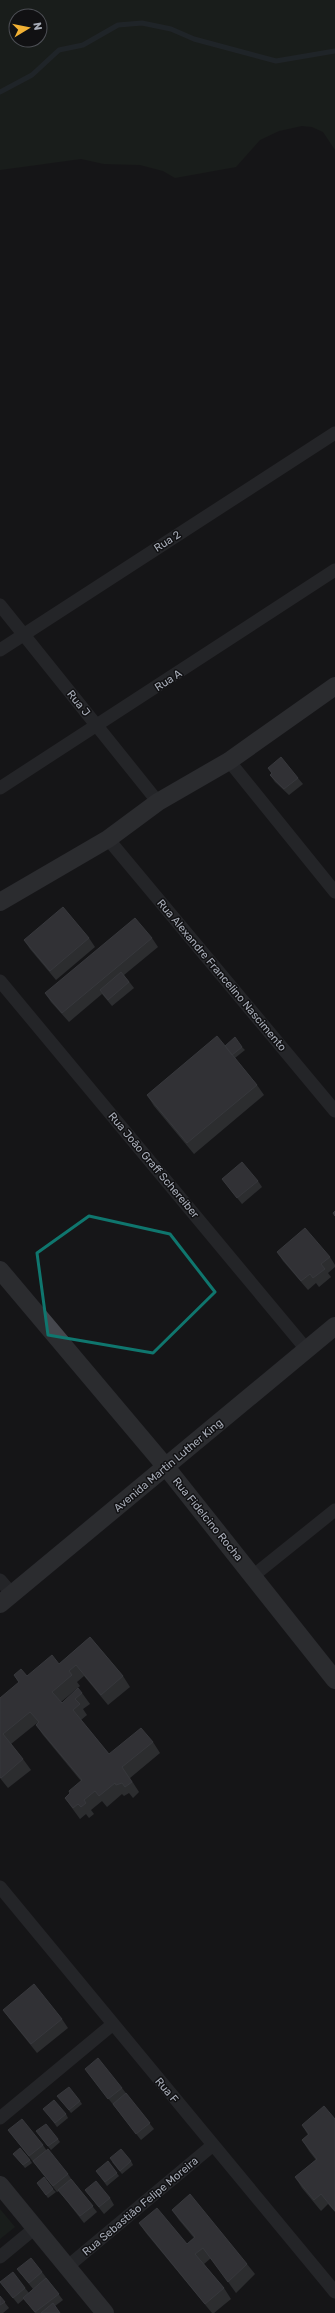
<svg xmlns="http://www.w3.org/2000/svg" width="335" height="2313" viewBox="0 0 335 2313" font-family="Rubik,sans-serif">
<rect width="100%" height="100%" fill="#161618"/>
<path fill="#1e261f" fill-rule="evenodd" d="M0 0H335V150L323 132 312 127 302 126 279 131 260 140 236 167 175 178 163 171 140 165 104 164 81 159 0 170ZM16 16H40V40H16Z
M0 2209 15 2227 0 2239Z"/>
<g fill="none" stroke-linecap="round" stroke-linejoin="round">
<path stroke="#2c353c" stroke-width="5" d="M0 92 32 75 59 50 83 45 118 25 142 23 171 29 194 39 276 61 335 51"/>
<path stroke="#37383d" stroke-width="13" d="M0 605 158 802
M0 650 335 433
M229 761 335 892
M0 788 335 570
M108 839 335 1111
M0 981 307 1350
M253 1576 335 1510
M0 1580 12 1594
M0 1887 335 2292
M0 2118 113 2024
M0 2257 35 2228
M67 2267 213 2145"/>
<path stroke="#45474d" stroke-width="18" d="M0 902 108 839 158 802 229 761 335 686
M0 1270 166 1467 335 1680
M0 1604 335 1326
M0 2185 105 2313"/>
</g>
<path fill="#47494d" d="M268 768 298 778 303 784 289 795 275 782 270 775 272 774Z
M89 938 95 947 56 980 30 949 24 940Z
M152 938 158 947 124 975 134 988 112 1006 102 994 69 1022 51 1002 45 993Z
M225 1046 242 1047 245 1050 235 1058 257 1085 264 1095 194 1154 154 1106 147 1095Z
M222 1179 258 1181 262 1187 242 1204Z
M277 1252 330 1257 335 1265V1267L328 1273 331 1277 319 1287 316 1283 308 1290 283 1261Z
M90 1637 123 1676 130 1687 108 1705 84 1676 77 1682 80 1686 61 1702 62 1703 82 1693 90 1704 83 1709 87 1715 81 1720 109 1754 153 1742 160 1753 130 1778 139 1792 133 1798 129 1793 124 1796 122 1794 107 1807 102 1801 91 1810 94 1814 89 1818 86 1814 80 1819 72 1808 65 1798 70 1793 81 1781 43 1735 36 1725 37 1723 11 1744 23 1759 31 1770 8 1788 0 1778V1698L19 1683 14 1675 27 1676 59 1664Z
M3 2010 62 2019 68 2028 37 2053 9 2018Z
M85 2069 122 2088 154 2129 141 2140Z
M60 2099 80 2101 82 2104 71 2113Z
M46 2112 66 2114 68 2118 57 2127Z
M335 2119V2212L328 2204 321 2211 302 2188 295 2177 316 2160 309 2151 302 2140 308 2135 302 2125Z
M8 2130 43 2145 47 2151 68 2174 72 2180 97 2212 84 2223 59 2191 57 2192Z
M39 2135 58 2139 60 2142 51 2150Z
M16 2157 30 2160 32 2163 25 2168Z
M108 2161 119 2176 107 2186 96 2171Z
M131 2161 133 2165 122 2174 112 2162Z
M37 2183 53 2189 56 2192 48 2198Z
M85 2190 110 2198 114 2205 104 2214Z
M172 2210 247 2264 255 2274 236 2293 211 2258 204 2264 224 2288 231 2299 214 2313H212L146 2233 139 2223 187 2244 194 2238 179 2220Z
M17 2269 42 2272 63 2300 55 2306 60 2313H35L24 2299 18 2304 0 2282 25 2288 29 2293 33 2289Z
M0 2296 9 2308 3 2313H0Z"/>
<path fill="#525359" stroke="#5f6168" d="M281 757 298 778 284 789 270 775 272 773 268 768Z
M63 907 89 938 50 971 24 940Z
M135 918 152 938 62 1013 45 993Z
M121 972 129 982 108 1000 100 990Z
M217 1036 257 1085 187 1143 147 1095Z
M235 1037 242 1047 232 1055 225 1046Z
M242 1162 258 1181 237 1198 222 1179Z
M335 1211V1216L333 1213Z
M305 1228 330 1257 321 1264 325 1269 313 1278 310 1274 301 1281 277 1252Z
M90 1637 123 1676 101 1695 76 1665 69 1671 72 1675 52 1692 62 1703 78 1688 82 1693 75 1699 80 1704 73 1710 109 1754 141 1728 153 1742 122 1767 132 1782 125 1787 122 1783 116 1785 115 1783 99 1796 95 1791 84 1800 86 1803 81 1807 78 1804 73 1808 65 1798 70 1793 69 1791 82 1780 36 1725 39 1722 30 1712 3 1734 23 1759 1 1778 0 1777V1698L19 1682 14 1675 21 1669 27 1676 52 1655 59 1664Z
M34 1984 62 2019 31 2044 3 2010Z
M98 2058 122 2088 108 2099 85 2069Z
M69 2087 80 2101 69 2110 57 2096Z
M126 2093 150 2123 136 2134 113 2104Z
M54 2100 66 2114 55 2123 43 2109Z
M324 2106 335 2119V2211L321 2194 314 2200 295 2177 317 2159 302 2140 309 2134 302 2125Z
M22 2119 43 2145 29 2156 8 2130Z
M46 2124 58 2139 48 2146 36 2131Z
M20 2148 30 2160 23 2165 13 2154Z
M48 2149 68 2174 53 2186 33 2161Z
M121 2149 131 2161 120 2171 110 2158Z
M108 2161 117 2173 105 2182 96 2171Z
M44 2177 53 2189 46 2195 37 2183Z
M71 2179 93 2206 80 2216 58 2190Z
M96 2181 110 2198 99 2207 85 2190Z
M190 2194 247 2264 228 2282 203 2248 195 2254 224 2288 205 2304 139 2223 157 2208 187 2244 195 2237 172 2210Z
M31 2258 42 2272 29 2283 17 2269Z
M13 2272 25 2288 13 2298 0 2282Z
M46 2278 59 2294 35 2312 23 2298Z
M0 2296 5 2302 0 2305Z
M53 2303 60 2313H41Z"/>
<path d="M0 0H335V2313H0ZM89 1216 170 1234 215 1292 153 1353 48 1335 37 1253Z" fill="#161618" fill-opacity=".55" fill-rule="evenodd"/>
<path fill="none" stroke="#0f766e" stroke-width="3" stroke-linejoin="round" d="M89 1216 170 1234 215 1292 153 1353 48 1335 37 1253Z"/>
<g text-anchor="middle" stroke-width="3" stroke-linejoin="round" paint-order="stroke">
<g font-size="11" fill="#a8adb8" stroke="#111113">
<text transform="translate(167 541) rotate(-33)" y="4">Rua 2</text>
<text transform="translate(168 680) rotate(-33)" y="4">Rua A</text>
<text transform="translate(79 703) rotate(51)" y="4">Rua J</text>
<text transform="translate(222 975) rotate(50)" y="4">Rua Alexandre Francelino Nascimento</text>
<text transform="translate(154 1165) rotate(50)" y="4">Rua João Graff Schereiber</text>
<text transform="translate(168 1465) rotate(-40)" y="4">Avenida Martin Luther King</text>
<text transform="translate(208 1519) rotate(51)" y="4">Rua Fidelcino Rocha</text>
<text transform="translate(167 2090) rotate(50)" y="4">Rua F</text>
<text transform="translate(140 2206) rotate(-40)" y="4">Rua Sebastião Felipe Moreira</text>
</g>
</g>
<g transform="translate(28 28) rotate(80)"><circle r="19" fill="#111113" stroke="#4d4f55"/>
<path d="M0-3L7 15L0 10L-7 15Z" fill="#f2b134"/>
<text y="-6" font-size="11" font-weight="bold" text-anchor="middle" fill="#a8adb8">N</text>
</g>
</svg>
